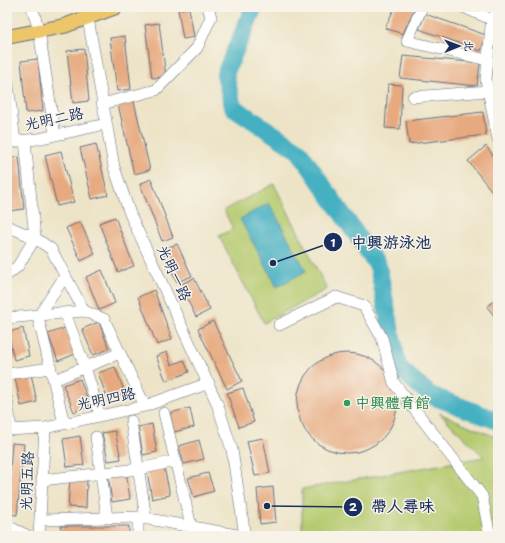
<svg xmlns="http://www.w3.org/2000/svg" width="505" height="543" viewBox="0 0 505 543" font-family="'Shantell Sans','LXGW WenKai TC',sans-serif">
<rect width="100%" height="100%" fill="#f7f3e8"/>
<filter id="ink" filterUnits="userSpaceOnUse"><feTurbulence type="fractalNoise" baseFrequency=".025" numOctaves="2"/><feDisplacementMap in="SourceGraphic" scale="8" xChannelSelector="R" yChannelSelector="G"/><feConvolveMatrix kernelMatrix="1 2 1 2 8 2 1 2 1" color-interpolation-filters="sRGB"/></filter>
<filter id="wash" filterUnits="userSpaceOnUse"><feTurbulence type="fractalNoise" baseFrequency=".012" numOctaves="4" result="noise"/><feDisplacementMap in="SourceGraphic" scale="16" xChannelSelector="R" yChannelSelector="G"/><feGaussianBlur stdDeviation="0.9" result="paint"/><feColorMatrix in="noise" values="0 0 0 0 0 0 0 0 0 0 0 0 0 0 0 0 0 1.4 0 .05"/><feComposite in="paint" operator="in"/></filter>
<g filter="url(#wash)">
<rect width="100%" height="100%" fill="#ede4c7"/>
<path fill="#b5ca6e" stroke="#687c66" d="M274 184 327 289 264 323 219 236 233 229 224 210Z
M439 413 498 438V536H302V489L484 457Z"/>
<path fill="#44b0c2" stroke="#307090" d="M269 203 306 271 277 287 240 219Z"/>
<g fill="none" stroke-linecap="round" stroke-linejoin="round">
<path stroke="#44b0c2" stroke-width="18" d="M254 7 225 74 233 107 299 151 378 266 398 367 430 395 498 421"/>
</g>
<g id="blocks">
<path fill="#e7aa80" d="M395 7H415L403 34 385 28Z
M189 8 194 37 183 39 178 9Z
M425 14 486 35 481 51 419 29Z
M159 23 166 77 152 78 145 25Z
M125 36 131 89 117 91 110 38Z
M84 49 89 101 73 103 67 51Z
M403 56 480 63 477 86 400 78Z
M38 59 43 111 26 113 21 61Z
M388 84 402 85 400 129 385 128Z
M133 97 150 170 134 174 117 100Z
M483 112 486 135 409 144 406 121Z
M96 144 108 195 92 199 80 148Z
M486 146 498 162V199L468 161Z
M61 151 74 202 57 206 45 155Z
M19 157 24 209 8 211 7 159Z
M151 179 173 237 162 241 140 184Z
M115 217 134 266 118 272 99 223Z
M80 222 95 254 81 261 66 228Z
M177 244 192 276 177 282 162 250Z
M102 270 115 303 99 310 86 277Z
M194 278 210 310 196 317 180 285Z
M154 290 172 339 157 345 138 297Z
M498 297V320L487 307Z
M213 321 242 381 227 389 198 329Z
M99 322 109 349 93 355 82 329Z
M23 328 29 356 14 360 8 332Z
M65 328 75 354 58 361 48 334Z
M167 352 171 365 184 360 189 372 166 381 156 356Z
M297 403a50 50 0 1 1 100 0a50 50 0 1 1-100 0Z
M115 367 125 393 108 400 98 373Z
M31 374 37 402 21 406 15 378Z
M80 379 90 406 74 412 63 385Z
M243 388 254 422 239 427 227 393Z
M190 408 194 427 174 432 170 413Z
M152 424 157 452 143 455 138 427Z
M115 431 121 459 108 461 102 433Z
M80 436 84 465 67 467 63 439Z
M263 438 270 473 255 476 247 441Z
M199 440 204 459 184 464 179 446Z
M12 443 24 444 17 515 7 514Z
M164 467 170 495 152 499 147 471Z
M126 471 130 499 112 502 108 474Z
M208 473 214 491 194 497 188 478Z
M70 478 87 479 86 508 68 507Z
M273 487 276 522 260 524 257 489Z
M61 526H129V536H61Z"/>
</g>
</g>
<g filter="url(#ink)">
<use href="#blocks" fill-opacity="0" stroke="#646e83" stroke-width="1"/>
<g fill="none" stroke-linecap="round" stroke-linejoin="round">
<defs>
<path id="minor" d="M32 7 39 31 55 135
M86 7 114 167 130 214 217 403 232 450 245 536
M422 7 407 41 487 60
M463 7 493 20
M498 8 491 26 486 80 498 139
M7 77 15 142
M413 97 488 91
M102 104 156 90 197 48 211 17 208 7
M7 142 38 139 106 124
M7 226 35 238 51 249 84 311 104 319 145 406
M7 275 18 266 35 238 25 141
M65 313 85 367 100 416
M7 318 84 311
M279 325 336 297 364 306 382 338 394 383 482 496 490 536
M7 374 51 368
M54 380 120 353
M7 399 11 430
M164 413 191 526
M131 421 146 519
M64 423 38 317 65 276
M7 430 45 428 145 406 209 383
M96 437 107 518
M42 480 139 469 176 461
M138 517V536
M41 520 138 517 242 536
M7 526 28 536
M39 536 45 428"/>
<path id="major" d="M7 37 64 26 116 7"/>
</defs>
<use href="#minor" stroke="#646e83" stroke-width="12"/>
<use href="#major" stroke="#646e83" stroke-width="16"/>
<use href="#minor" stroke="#fff" stroke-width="11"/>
<use href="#major" stroke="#ecc669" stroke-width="14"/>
</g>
</g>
<circle fill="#2e9e5b" stroke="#f7f3e8" stroke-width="1.5" cx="347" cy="403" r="4"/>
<g text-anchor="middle" stroke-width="3" stroke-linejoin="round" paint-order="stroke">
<g font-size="15" fill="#1b2f5e" stroke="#f7f3e8">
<text transform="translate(54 119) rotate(-12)" y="5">光明二路</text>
<text transform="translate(174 273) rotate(65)" y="5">光明一路</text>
<text transform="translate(106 399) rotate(-12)" y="5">光明四路</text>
<text transform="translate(27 481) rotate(-88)" y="5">光明五路</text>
</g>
<g font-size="15" fill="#27864d" stroke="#f7f3e8" text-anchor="start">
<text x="355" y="408">中興體育館</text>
</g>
</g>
<path fill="none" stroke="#1b2f5e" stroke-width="1.5" d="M273 263L333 242M267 506L353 507"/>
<g fill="#1b2f5e" stroke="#f7f3e8" stroke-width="1.5">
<circle cx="273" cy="263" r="4"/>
<circle cx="267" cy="506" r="4"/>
<circle cx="333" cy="242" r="10"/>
<circle cx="353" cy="507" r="10"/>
</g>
<g font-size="12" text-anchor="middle" font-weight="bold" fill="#fff">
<text x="333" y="247">1</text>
<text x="353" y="511">2</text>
</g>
<g font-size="16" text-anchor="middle" font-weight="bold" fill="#1b2f5e" stroke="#f7f3e8" stroke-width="3" stroke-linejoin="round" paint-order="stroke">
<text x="391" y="248">中興游泳池</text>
<text x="403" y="512">帶人尋味</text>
</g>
<rect width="505" height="543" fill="none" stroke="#f7f3e8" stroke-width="24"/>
<g transform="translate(459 46) rotate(89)" stroke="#f7f3e8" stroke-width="3" paint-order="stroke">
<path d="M0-3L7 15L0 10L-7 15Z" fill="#1b2f5e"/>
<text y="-6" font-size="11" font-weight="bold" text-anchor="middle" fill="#1b2f5e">北</text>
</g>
</svg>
